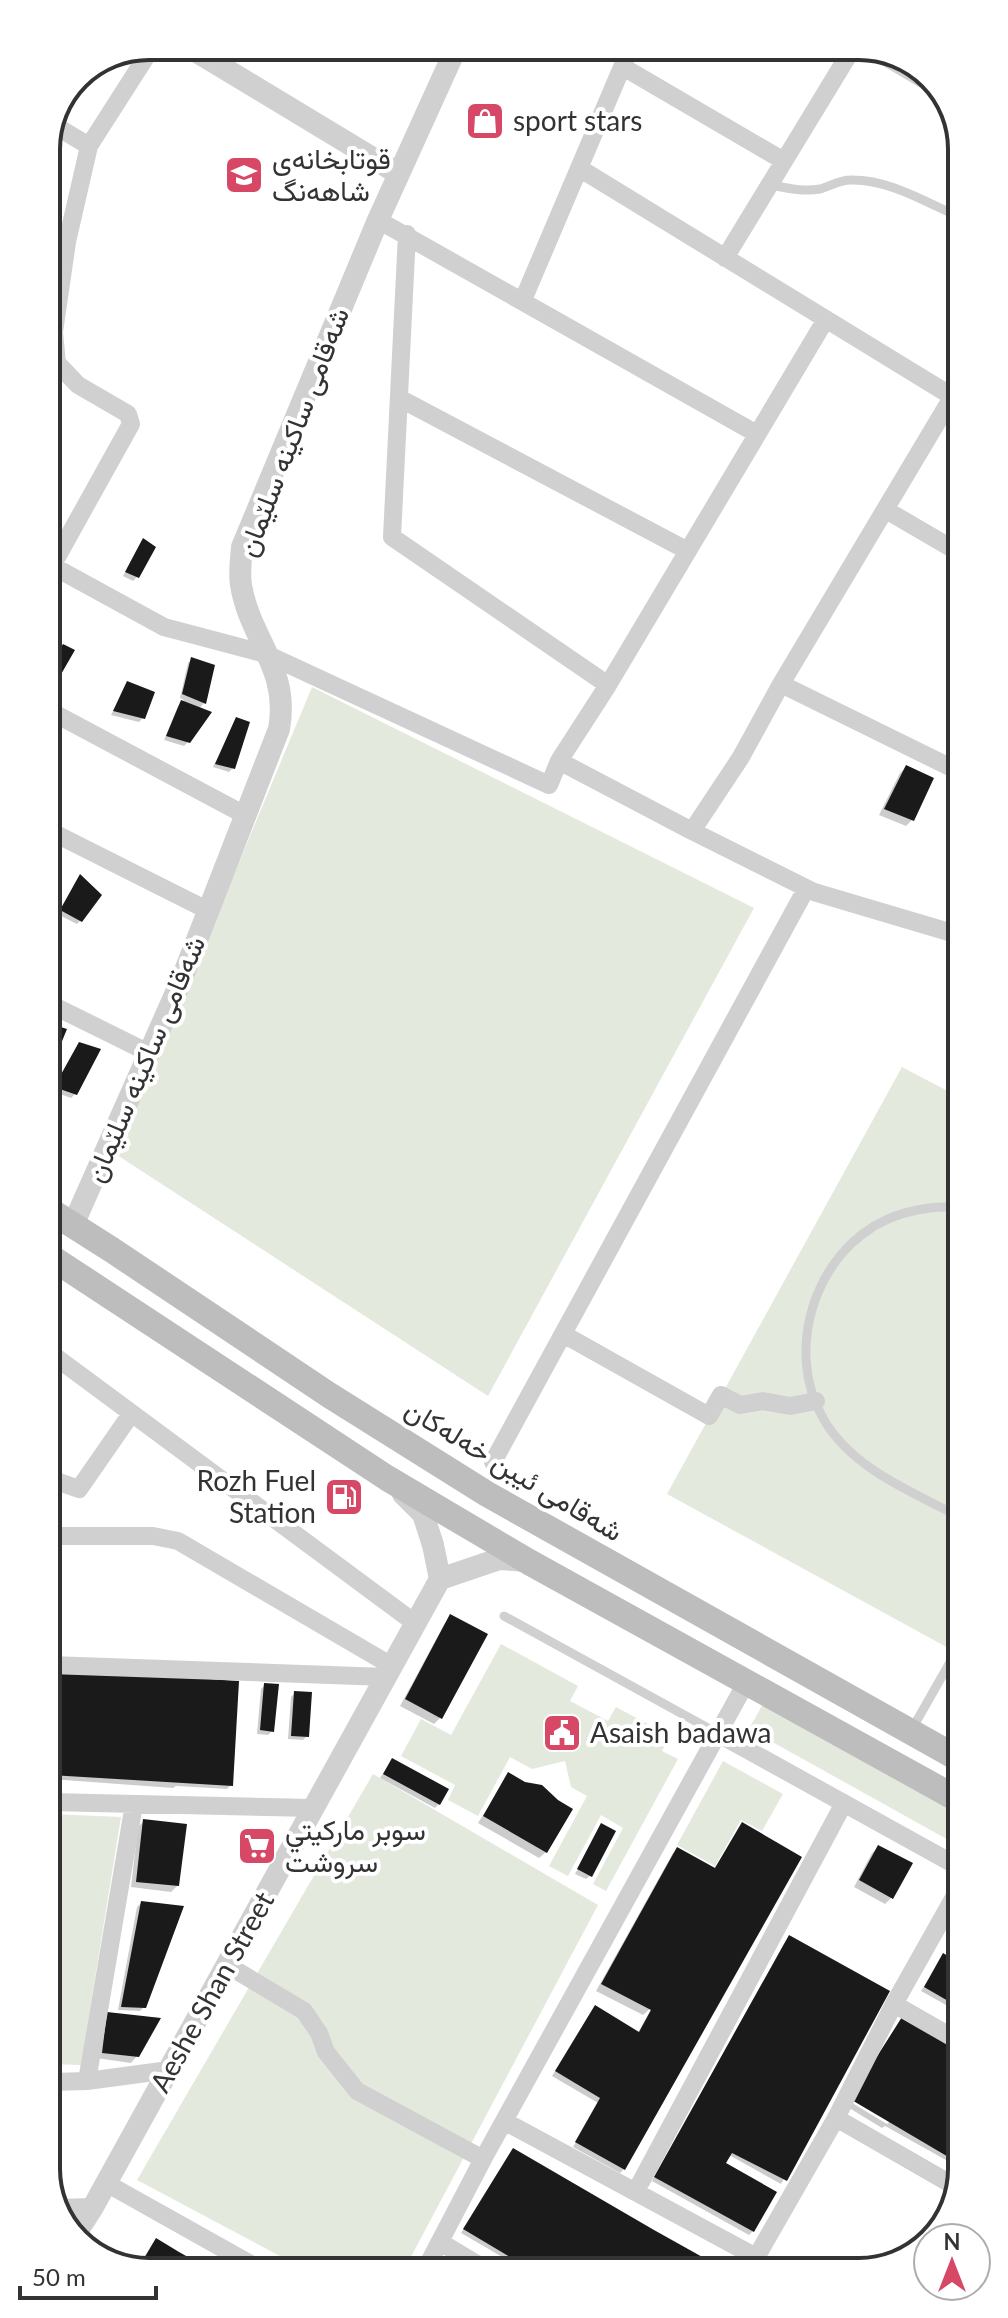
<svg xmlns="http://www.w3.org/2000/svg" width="1008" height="2318" viewBox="0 0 1008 2318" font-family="Lato,Vazirmatn,sans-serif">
<rect width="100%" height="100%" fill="#fff"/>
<path fill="#e4e9dd" d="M312 687 754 908 488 1396 117 1155Z
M902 1067 959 1097 961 1655 667 1494Z
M501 1644 578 1686 570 1701 608 1721 616 1707 670 1736 662 1751 678 1759 606 1891 593 1884 623 1828 601 1815 568 1876 549 1866 587 1796 571 1787 565 1761 532 1769 510 1757 478 1816 448 1800 455 1785 401 1756 421 1719 451 1735Z
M764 1702 961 1811V1847L749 1729Z
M723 1761 783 1794 762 1831 741 1820 715 1866 677 1845Z
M373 1774 598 1905 404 2270 308 2271 137 2180Z
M50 1814 121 1817 81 2065 51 2064Z"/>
<path fill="#0003" d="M140 544 137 577 133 581 123 576Z
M47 636 53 641 47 652Z
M60 650 54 681 51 685 48 683V669Z
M192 659 204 703 199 709 188 742 184 746 164 740 178 706 184 700 180 698 188 663Z
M128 683 143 718 139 722 111 715Z
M236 719 233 768 229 772 213 767Z
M906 767 912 820 906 826 879 815 900 773Z
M80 877 81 920 77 924 57 914Z
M79 1044 75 1094 71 1098 52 1091Z
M451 1617 440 1718 434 1724 400 1706 445 1623Z
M50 1670 231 1785 227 1789 176 1786 173 1788 50 1779Z
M265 1685 272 1731 268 1735 257 1734 261 1689Z
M295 1693 307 1736 303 1740 288 1739 291 1697Z
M392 1760 439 1804 435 1808 380 1778Z
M509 1775 546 1852 539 1858 478 1823Z
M144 1821 177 1886 171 1892 131 1887 138 1827Z
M742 1825 624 2169 620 2173 573 2147 598 2103 552 2076 595 2007 638 2033 652 2007 643 2015 596 1991 673 1853 677 1850 713 1870Z
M598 1830 590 1876 586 1879 575 1874Z
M879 1847 891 1898 885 1904 854 1887 872 1853Z
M141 1903 144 2007 140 2011 118 2010 137 1907Z
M790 1938 875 2013 781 2184 729 2155 723 2164 753 2231 749 2235 652 2181 784 1944Z
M943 1956 961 1966 962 2014 921 1991Z
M101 2020 137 2056 131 2063 96 2058Z
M891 2038 962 2054V2169L885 2126 882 2128 846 2106 849 2101 887 2124 890 2121 851 2097Z
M513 2150 718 2268 523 2269 461 2233Z
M157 2240 209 2271 137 2270Z
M822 2263 843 2267H819Z"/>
<path fill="#1a1a1a" d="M143 538 156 547 139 578 125 572Z
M63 644 75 650 56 683 48 677V668Z
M191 657 215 665 206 704 182 694Z
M127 681 155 692 145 719 113 711Z
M181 700 212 712 190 743 166 736Z
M236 717 250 722 235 769 215 764Z
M906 765 934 778 914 821 884 809Z
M80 874 102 895 82 922 60 910Z
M48 1023 67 1029 49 1073Z
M79 1042 101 1049 77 1095 54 1087Z
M450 1614 488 1634 442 1719 405 1699Z
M50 1668 239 1681 233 1786 50 1775Z
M264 1683 279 1684 274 1732 260 1730Z
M294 1691 312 1692 309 1737 291 1736Z
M392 1758 449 1789 440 1805 383 1774Z
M508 1772 525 1782 542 1785 558 1800 573 1809 547 1853 483 1816Z
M143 1819 187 1824 179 1886 136 1882Z
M742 1822 802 1857 625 2170 575 2142 600 2098 555 2071 595 2005 639 2032 651 2010 601 1984 677 1847 715 1868Z
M601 1823 616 1831 592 1877 577 1869Z
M878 1845 913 1863 893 1899 859 1880Z
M141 1901 184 1906 146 2008 121 2007Z
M789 1935 890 1991 787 2181 732 2153 726 2163 777 2192 754 2232 654 2177Z
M943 1953 961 1964 962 2009 924 1987Z
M107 2012 161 2018 139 2057 102 2053Z
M902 2017 962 2053V2165L850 2099Z
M513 2148 654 2230 722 2268 532 2269 510 2257 463 2229Z
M156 2238 179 2252 213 2271 137 2270Z"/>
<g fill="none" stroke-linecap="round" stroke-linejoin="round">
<path stroke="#d0d0d0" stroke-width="9" d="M770 185C786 188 804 192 820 189 830 186 840 180 850 180 888 179 924 201 957 216
M960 1207C936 1206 911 1209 888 1219 815 1251 783 1351 824 1420 853 1469 912 1492 960 1517
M504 1616 717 1733
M912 1729 961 1643"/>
<path stroke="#d0d0d0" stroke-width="18" d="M872 49 935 86
M623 67 784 161
M54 125 89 146
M579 168 953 397
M378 220 757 434
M407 234 392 537 608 685
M725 258 854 46
M523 300 631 46
M47 343 54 332 67 242 89 146 153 46
M399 398 688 551
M886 510 958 552
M47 563 164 627 266 654 549 785 559 761 608 685 826 319
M52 566 131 424 128 414 78 385 57 363 54 332
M781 684 958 771
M48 710 245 815
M559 761 692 831 741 757 781 684 957 389
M48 830 209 911
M692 831 814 892 959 935
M48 1003 149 1053
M563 1334 709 1416 721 1395 740 1405 763 1401 790 1406 816 1401
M49 1352 415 1623
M493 1462 806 889
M50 1479 79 1489 131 1414
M50 1536H153L178 1541 392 1666
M50 1665 386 1677
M717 1733 961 1868
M50 1802 313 1808
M227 1965 304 2011 319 2033 326 2052 357 2091 483 2159
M894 2004 962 2043
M87 2081 134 1804
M51 2082 87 2081 169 2070
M836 2118 956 2187
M504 2121 756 2257
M106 2183 263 2271
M636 2191 844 1803
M56 2208 93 2207
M440 2242 485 2269
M750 2268 836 2118 894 2004 961 1885
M425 2270 483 2159 747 1681"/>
<path stroke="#d0d0d0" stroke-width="22" d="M187 46 399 174
M73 1225 181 981 279 729C290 668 250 640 241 585 239 572 241 559 242 547L378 220 457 46
M440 1579 499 1559 527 1561
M75 2235 93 2207 440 1579 433 1545 423 1514 403 1494"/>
<path stroke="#bdbdbd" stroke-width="26" d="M49 1210 112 1250 329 1395 487 1494 961 1760
M49 1256 387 1478 529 1562 961 1801"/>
</g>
<defs>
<symbol id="shop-square" viewBox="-11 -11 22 22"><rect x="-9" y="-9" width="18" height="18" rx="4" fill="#d74866" stroke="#fff"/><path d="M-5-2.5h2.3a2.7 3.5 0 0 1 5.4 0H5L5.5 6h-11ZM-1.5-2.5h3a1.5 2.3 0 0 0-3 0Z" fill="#fff"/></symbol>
<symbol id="school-square" viewBox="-11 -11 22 22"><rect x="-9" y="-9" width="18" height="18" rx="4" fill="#d74866" stroke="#fff"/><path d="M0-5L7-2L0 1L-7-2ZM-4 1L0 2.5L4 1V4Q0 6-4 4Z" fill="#fff"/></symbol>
<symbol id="fuel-square" viewBox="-11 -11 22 22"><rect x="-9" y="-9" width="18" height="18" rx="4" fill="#d74866" stroke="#fff"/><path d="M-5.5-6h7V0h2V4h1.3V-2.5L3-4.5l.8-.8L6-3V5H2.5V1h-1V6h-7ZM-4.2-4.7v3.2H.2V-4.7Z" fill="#fff"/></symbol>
<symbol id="civic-square" viewBox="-11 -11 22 22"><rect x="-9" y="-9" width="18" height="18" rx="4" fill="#d74866" stroke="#fff"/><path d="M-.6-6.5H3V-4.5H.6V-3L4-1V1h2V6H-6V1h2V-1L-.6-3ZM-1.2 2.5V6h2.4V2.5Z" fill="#fff"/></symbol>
<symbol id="supermarket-square" viewBox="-11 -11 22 22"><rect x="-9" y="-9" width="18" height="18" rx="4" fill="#d74866" stroke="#fff"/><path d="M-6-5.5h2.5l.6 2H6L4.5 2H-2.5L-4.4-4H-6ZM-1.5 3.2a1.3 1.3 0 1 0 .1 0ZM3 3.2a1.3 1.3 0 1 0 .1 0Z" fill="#fff"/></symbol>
</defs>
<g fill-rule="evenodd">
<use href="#shop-square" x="463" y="99" width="44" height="44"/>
<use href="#school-square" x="222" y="153" width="44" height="44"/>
<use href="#fuel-square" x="322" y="1475" width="44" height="44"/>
<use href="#civic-square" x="540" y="1711" width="44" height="44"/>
<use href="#supermarket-square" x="235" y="1824" width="44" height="44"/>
</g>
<g text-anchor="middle" stroke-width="8" stroke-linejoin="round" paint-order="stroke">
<g font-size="28" fill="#333" stroke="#fff" text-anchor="start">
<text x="513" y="131">sport stars</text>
<text x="272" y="169">قوتابخانەى<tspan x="272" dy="32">شاهەنگ</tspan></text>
<text x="316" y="1491" text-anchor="end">Rozh Fuel<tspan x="316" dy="32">Station</tspan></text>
<text x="590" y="1743">Asaish badawa</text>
<text x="285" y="1840">سوبر ماركيتي<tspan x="285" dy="32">سروشت</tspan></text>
</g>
<g font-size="28" fill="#333" stroke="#fff">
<text transform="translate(293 432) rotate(-69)" y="10">شەقامی ساکینە سلێمان</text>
<text transform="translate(145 1059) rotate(-67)" y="10">شەقامی ساکینە سلێمان</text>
<text transform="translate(514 1470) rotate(31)" y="10">شەقامی ئیبن خەلەکان</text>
<text transform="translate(212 1992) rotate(-61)" y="10">Aeshe Shan Street</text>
</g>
</g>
<path d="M0 0H1008V2318H0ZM149 60H859A89 89 0 0 1 948 149V2169A89 89 0 0 1 859 2258H149A89 89 0 0 1 60 2169V149A89 89 0 0 1 149 60Z" fill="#fff" fill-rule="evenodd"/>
<path fill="none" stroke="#333" stroke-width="4" d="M149 60H859A89 89 0 0 1 948 149V2169A89 89 0 0 1 859 2258H149A89 89 0 0 1 60 2169V149A89 89 0 0 1 149 60Z"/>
<g transform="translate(952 2262)"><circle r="38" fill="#ffffff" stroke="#adadad" stroke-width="2"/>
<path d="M0-6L14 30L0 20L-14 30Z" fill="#d74866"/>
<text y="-12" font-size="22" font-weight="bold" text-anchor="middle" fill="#333333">N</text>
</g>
<path d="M20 2286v12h136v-12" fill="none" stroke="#333333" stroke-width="4"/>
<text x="32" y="2286" font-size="24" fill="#333333" stroke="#ffffff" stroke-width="6" paint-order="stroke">50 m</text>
</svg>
